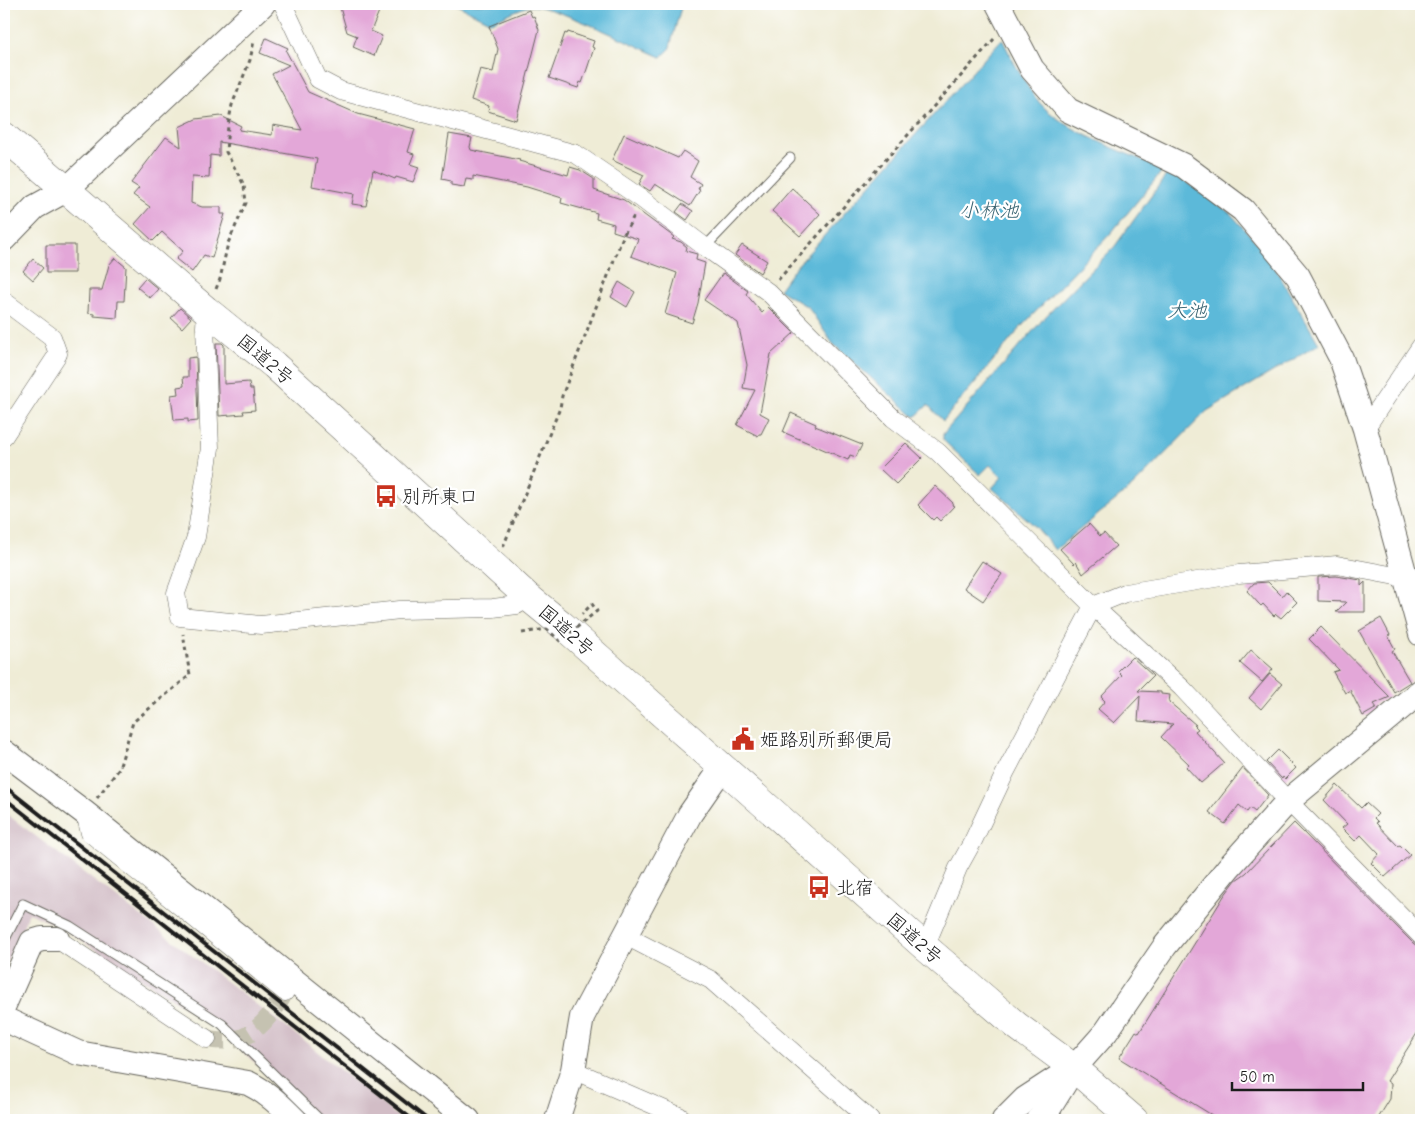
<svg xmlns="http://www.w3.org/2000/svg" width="1425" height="1124" viewBox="0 0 1425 1124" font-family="'Comic Neue','Klee One',sans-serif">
<rect width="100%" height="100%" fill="#fff"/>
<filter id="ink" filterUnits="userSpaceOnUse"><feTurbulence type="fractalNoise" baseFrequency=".02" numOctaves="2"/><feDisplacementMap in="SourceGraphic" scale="10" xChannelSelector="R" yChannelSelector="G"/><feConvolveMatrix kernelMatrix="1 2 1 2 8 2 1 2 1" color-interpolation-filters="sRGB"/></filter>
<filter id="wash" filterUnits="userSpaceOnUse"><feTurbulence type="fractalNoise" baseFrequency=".0096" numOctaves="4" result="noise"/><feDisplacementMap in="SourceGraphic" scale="20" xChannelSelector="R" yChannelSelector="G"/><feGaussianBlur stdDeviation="1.12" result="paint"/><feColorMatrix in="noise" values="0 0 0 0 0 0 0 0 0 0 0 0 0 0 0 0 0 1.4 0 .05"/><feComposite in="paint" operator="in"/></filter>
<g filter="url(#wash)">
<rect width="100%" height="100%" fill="#efecd6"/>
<path fill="#d2bdc6" d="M4 812 303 1040 402 1120H308L265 1072 215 1026 60 927 29 913 4 968Z"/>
<path fill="#5bb9d9" stroke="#3c6a7a" d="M455 4H682L669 50 661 57C639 47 549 3 530 6 517 9 503 17 491 22Z
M1002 39C1013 60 1024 84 1039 102 1063 131 1129 154 1164 169L1111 233 1022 326 943 421 928 405 915 417 833 344 808 307 779 290 794 269Z
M1170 170 1230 213 1267 254 1319 344 1207 411 1134 485 1055 550 1037 528 992 488 1002 477 990 465 980 475 943 440V434L1045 317 1115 246Z"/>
<g id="blocks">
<path fill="#e3a7d8" d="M339 4H382L371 31 382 36 374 56 353 47 357 36 347 32Z
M529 10 532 17 534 16 539 30 516 120 488 111 489 106 471 100 480 69 493 72 498 49 489 26Z
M568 32 594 41 592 47 594 48 587 69 582 83 580 82 578 88 549 78 565 33 567 34Z
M266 38 288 48 286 51 308 92 358 114 415 129 408 152 414 154 410 164 419 167 413 182 396 177 395 179 373 170 366 206 352 204 354 194 312 186 317 159 219 142V156L210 155 209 178 192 177 191 203 202 207H221V214H225L212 258 204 255 192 272 176 259 183 251 162 232 153 241 135 224 150 207 133 195 139 188 131 183 166 137 181 147 179 127 196 119 221 116 241 126 239 130 272 135 273 125 302 130 272 74 289 65 260 53Z
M449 134 472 138 470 147 471 150 520 160 519 161 568 175 570 167 580 170 594 179V190L624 200 674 237 672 239 681 242 687 247 686 251 697 254 696 260 705 263 698 303 692 323 665 314 677 273 631 256 638 239 613 231 614 224 596 219 597 213 561 203 562 198 527 187 473 176V180L466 179 464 187 451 185V181L442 179Z
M624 134 678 158 683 151 698 161 690 177 701 184 698 189 700 190 690 206 655 184 650 191 639 184 644 175 612 160Z
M792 188 820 214 800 236 772 211Z
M682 204 693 211 687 220 676 212Z
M46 245H75V273H46Z
M742 245 767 261 760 273 735 255Z
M115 258 126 267 124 301H118L117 318 94 316V314L88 313 89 290H102L109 265Z
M33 259 43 268 33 280 23 271Z
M723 273 748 291 746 294 762 313 768 307 794 333 771 354 760 413 769 418 761 434H759L758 436 737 425 755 390 743 388 747 365 738 323 704 300Z
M145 278 158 289 150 298 137 287Z
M619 282 635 292 627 307 611 297Z
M180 308 191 318 182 328 171 318Z
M216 343H222L224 345V384L249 382 250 389H253L255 410 243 411 244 414 219 416Z
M196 357 198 421 188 422V419L174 420 171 395 178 394 177 387 184 386 183 377H188V358Z
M791 413 816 424 815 426 862 445 856 457 850 455 848 460 783 432Z
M906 443 922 458 896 484 880 469Z
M935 486 953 503 952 505 954 506 940 521 936 517 933 520 918 505Z
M1089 524 1100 536 1104 533 1116 546 1083 574 1076 562 1074 564 1060 549Z
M982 561 1002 574 983 601 964 588Z
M1336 576 1361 580V586L1365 582V612H1336L1346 602 1318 601V577Z
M1268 582 1282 596 1286 591 1297 602 1281 618 1276 614 1274 616 1263 604 1261 606 1259 604 1247 591 1254 583Z
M1381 618 1390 635 1388 636 1395 649 1392 651 1410 682 1394 692 1359 631Z
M1321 627 1390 697 1374 704 1377 708 1363 716 1350 690 1345 693 1333 672 1339 670 1309 639Z
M1251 650 1273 669 1262 682 1240 663Z
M1132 657 1153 676 1138 691 1161 692V694L1170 695 1169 702 1196 725H1194L1198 729 1195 731 1224 763 1201 783 1186 767 1189 764 1161 737 1173 724 1138 721 1140 696 1114 723 1098 709 1105 701 1101 697 1122 675 1118 671Z
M1270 674 1282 684 1261 709 1249 698Z
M1278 750 1296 768 1285 779 1283 777 1282 779 1266 762Z
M1243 768 1268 795 1255 812 1250 808 1247 812 1239 805 1225 824 1209 812Z
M1337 785 1361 808 1366 803 1378 814 1374 818 1378 822 1376 823 1398 846 1400 845 1410 855 1385 877 1371 863 1379 854 1361 835 1355 841 1342 828 1347 824 1324 800Z
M1294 823 1413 943 1421 949V1027L1387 1081 1391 1084 1390 1099 1377 1120H1220L1119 1058 1136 1031 1139 1033 1224 896 1236 880 1246 873Z"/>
</g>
</g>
<g filter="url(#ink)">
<use href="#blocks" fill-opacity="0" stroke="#66655d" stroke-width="1"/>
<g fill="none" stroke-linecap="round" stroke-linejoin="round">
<path stroke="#c5c2b1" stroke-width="18" stroke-dasharray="18 9" stroke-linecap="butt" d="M207 1039C238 1044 253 1037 272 1012 277 1006 281 1000 285 992"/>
<defs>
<path id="lane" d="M705 247 790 158
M4 941 23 904 70 926 222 1024 320 1120"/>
<path id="street" d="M283 4 318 79 341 91 576 154 642 199 705 247 768 292 893 418 938 452 1093 606 1182 688 1288 801 1421 936
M4 301 52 337 58 354 4 436
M206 310 205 327 210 448 196 537 176 593 180 617 261 625 400 610 493 608 517 605 528 597
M1365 429 1421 346
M85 813 90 833 285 992
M626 936 711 980 870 1120
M57 939 207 1039
M925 947 958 868 973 841 1006 771 1093 606 1125 593 1239 574 1337 565 1406 578
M573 1070 679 1116 684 1120"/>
<path id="secondary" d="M998 4 1032 69 1068 110 1184 166 1243 210 1298 276 1341 358 1365 429 1421 634
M4 239 35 207 66 190 263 4
M4 752 85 813 468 1120
M4 1005 32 942 42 939H57
M4 1019 78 1053 248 1083C267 1092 280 1105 295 1120
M557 1120 573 1070 582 1017 690 814 722 768
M1004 1120 1025 1099 1068 1071
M1038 1120 1048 1110 1074 1068 1106 1032 1165 946 1229 867 1288 801 1421 691"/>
<path id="highway" d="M4 136 206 310 274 365 528 597 561 624 925 947 1017 1026 1074 1068 1134 1120"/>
</defs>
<use href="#lane" stroke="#66655d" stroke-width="11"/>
<use href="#street" stroke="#66655d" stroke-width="19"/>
<use href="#secondary" stroke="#66655d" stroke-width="26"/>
<use href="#highway" stroke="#66655d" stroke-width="29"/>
<path stroke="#66655d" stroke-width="3" stroke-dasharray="4 4" stroke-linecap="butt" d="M778 280 994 39
M216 289 220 279 228 243 246 203 244 185 226 152 228 125 232 105 250 60 254 41
M503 547 560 408 562 396 624 234 635 214
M97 798 119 769 133 722 190 675 183 634"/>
<use href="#lane" stroke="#fff" stroke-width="9"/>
<use href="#street" stroke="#fff" stroke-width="18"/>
<use href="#secondary" stroke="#fff" stroke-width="24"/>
<use href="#highway" stroke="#fff" stroke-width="28"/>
<path stroke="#1c1c1c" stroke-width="4" d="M4 786 428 1120
M4 798 413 1120"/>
<path stroke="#66655d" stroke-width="3" stroke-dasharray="4 4" stroke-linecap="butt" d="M522 633 547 629 560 641 597 611 592 604 582 614"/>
</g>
</g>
<defs>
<symbol id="bus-bare" viewBox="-9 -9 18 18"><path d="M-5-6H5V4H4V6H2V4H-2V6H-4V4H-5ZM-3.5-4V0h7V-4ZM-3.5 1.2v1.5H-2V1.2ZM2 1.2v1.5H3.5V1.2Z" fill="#c8321e" stroke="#fff" stroke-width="2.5" paint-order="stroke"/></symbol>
<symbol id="civic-bare" viewBox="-9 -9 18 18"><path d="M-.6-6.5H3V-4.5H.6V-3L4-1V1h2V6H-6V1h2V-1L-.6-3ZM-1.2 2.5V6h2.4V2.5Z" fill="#c8321e" stroke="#fff" stroke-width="2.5" paint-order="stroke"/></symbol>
</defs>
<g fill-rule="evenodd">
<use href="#bus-bare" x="370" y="480" width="32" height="32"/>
<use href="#civic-bare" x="727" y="723" width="32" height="32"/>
<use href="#bus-bare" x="803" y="871" width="32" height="32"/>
</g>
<g text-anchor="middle" stroke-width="4.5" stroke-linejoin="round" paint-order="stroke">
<g font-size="19" fill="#1c1c1c" stroke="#fff">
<text transform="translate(266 359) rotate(40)" y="7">国道2号</text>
<text transform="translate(567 630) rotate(41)" y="7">国道2号</text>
<text transform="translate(915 938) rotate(41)" y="7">国道2号</text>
</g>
<g font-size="19" fill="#1c1c1c" stroke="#fff" text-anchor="start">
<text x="402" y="503">別所東口</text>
<text x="760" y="746">姫路別所郵便局</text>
<text x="836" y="894">北宿</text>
</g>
<g font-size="20" font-style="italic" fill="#386371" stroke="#fff">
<text x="989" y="217">小林池</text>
<text x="1187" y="317">大池</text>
</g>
</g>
<rect width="1425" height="1124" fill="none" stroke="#fff" stroke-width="20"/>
<path d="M1232 1082v8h131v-8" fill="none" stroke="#1c1c1c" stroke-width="2.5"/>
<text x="1240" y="1082" font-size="15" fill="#1c1c1c" stroke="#ffffff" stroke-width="4" paint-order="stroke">50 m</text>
</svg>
